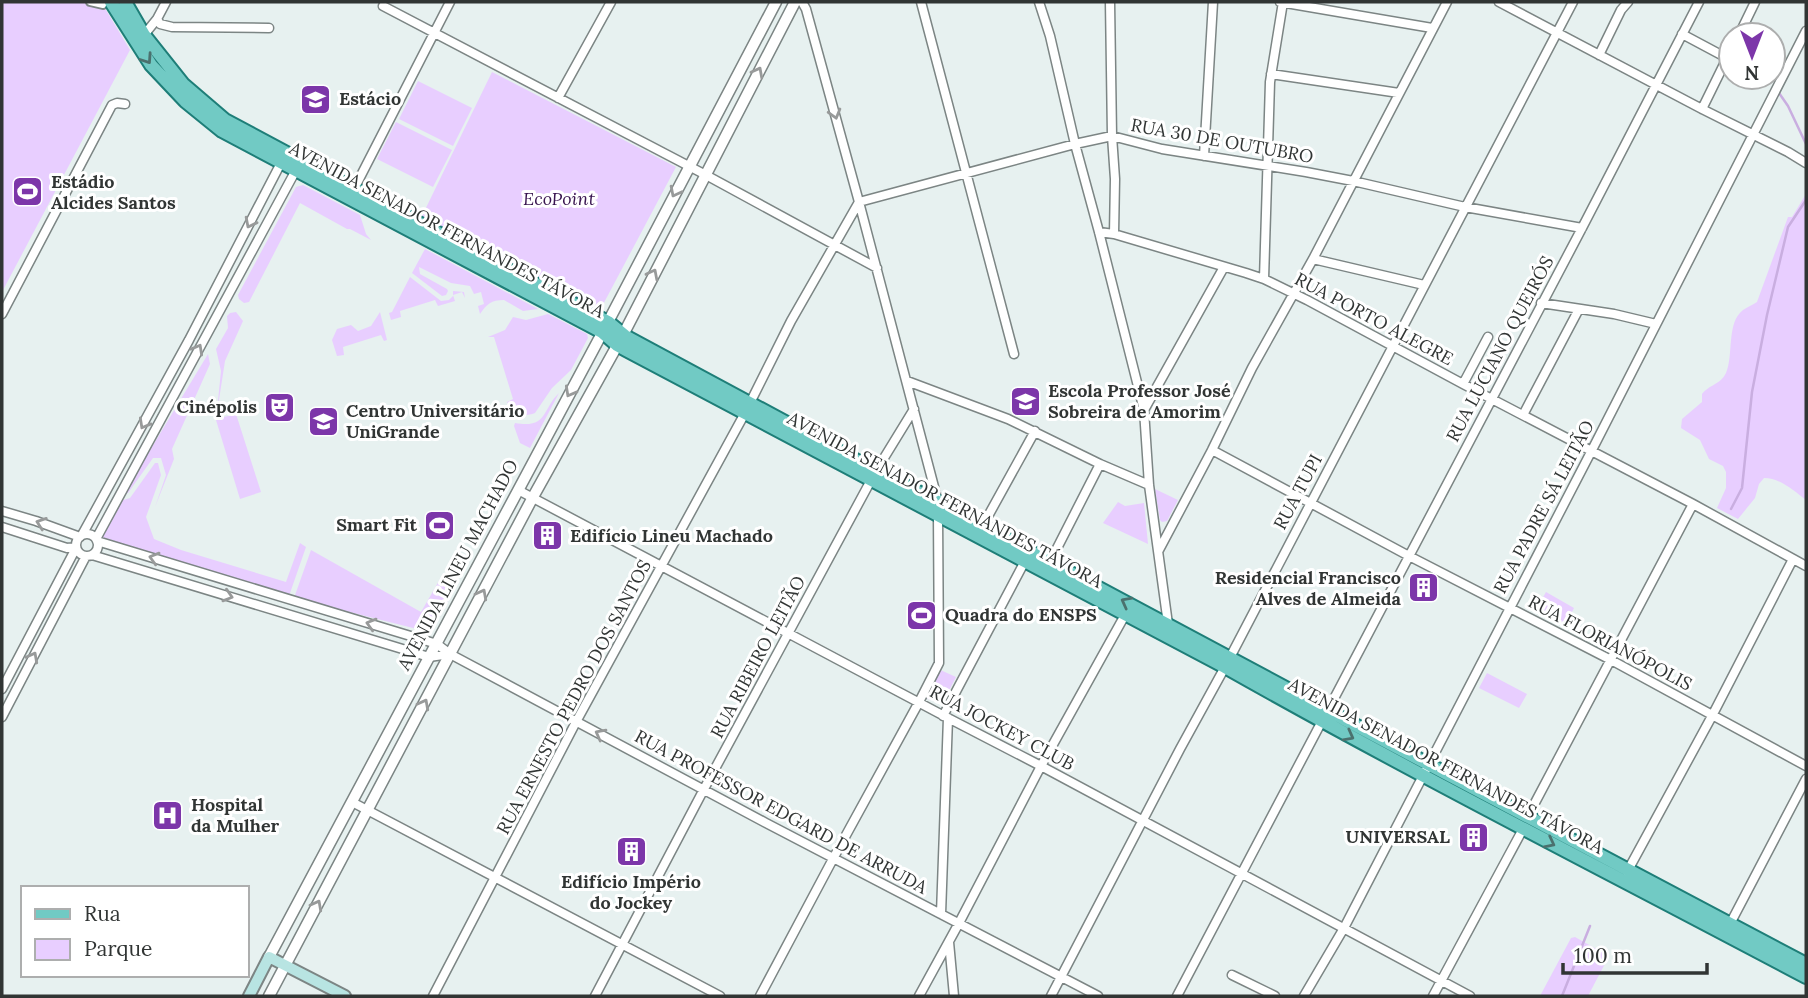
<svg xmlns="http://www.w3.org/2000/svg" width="1808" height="998" viewBox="0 0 1808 998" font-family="Lora,serif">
<rect width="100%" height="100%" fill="#e7f1f0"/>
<path fill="#e8ceff" d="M2 2H90L103 5 130 50 2 292Z
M492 72 676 167 598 314 422 216Z
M418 81 472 108 453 146 399 119Z
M396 122 452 150 433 187 377 159Z
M303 185 360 215 366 234 371 240 350 229H347L300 203 249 302 244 303 239 299 238 295 296 187Z
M1806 194V500C1794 491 1780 478 1764 478L1759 484 1755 498 1738 519 1717 508 1726 488V472L1723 466 1709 459 1700 440 1681 428 1682 419 1702 402V394C1710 384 1720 385 1726 373 1734 355 1726 323 1743 310 1747 307 1753 305 1757 302L1788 217H1792Z
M425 249 538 309 523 311 504 300C491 300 487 304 480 314L478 306 484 304 481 292 474 294 470 286 451 283 419 267 420 274 447 289 448 291 446 295 442 296 412 273Z
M410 277 441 301 449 300 453 296V291L464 292 465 298 462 292 453 295 455 301 438 306 435 300 400 311 401 317 391 320 389 313 392 312Z
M236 312 243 321 225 361 216 419 236 414 261 492 240 499 216 420 221 371 216 349 228 328 227 316 230 313Z
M380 312 387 340 384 341 381 335 343 347 344 355 337 356 332 340 337 329 351 325 358 331 371 326Z
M548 314 587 334 588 338 571 370 552 388 535 413C522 418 513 414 507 402L513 399 494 337H488L505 330 513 317 526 320Z
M208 354 210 364 172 449 174 459 155 507 166 475 161 458H153L128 493 123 495Z
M559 393 530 448 520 443 514 426 515 423C548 429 542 409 559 393Z
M155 463H158L161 475 146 517 154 539 181 550 286 582 300 543 306 547 289 596 101 537 120 501 130 498Z
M1155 489 1178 500 1167 521 1162 522 1160 520Z
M1118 502 1125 506 1144 503 1148 544 1103 523Z
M311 550 421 612 443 574 453 571 455 567 456 586 434 627 425 631 294 598Z
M1546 592 1574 608 1565 626 1536 610Z
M936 668 956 677 942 704 923 697Z
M1487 673 1527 694 1519 708 1479 688Z
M1575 937 1609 956 1588 996H1540L1571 938Z"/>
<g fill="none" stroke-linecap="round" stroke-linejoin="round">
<path stroke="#c9aee0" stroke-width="2.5" d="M1779 93 1788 106 1806 144
M1731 509 1742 488 1752 392 1767 315 1788 227 1806 200
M1562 996 1590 926"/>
<defs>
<path id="pedestrian" d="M90 2 103 5 102 2"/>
<path id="minor" d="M802 2 806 9 859 202 938 502
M921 2 1014 354
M1039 2 1050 36 1075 144 1099 232 1144 410 1149 485 1168 624
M1110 2 1112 136 1115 179 1114 234
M1280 2 1432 28
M1499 2 1702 109 1788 152 1806 163
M383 6 704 174 877 268
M157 19 160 24 172 27 269 28
M1682 34 1727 58
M144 35 157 19 166 2
M1739 35 1755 2
M1599 55 1621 10 1628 2
M1271 74 1399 93
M558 98 611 2
M1702 109 1731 50
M1204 156 1213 2
M354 189 450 2
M859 202 1075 144 1112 136 1162 149 1306 172 1353 181 1465 207 1582 228
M1099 232 1114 234 1246 273 1264 279 1307 300 1463 384 1693 504 1806 566
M1313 259 1424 285
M1264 279 1270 82 1283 2
M1541 303 1614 314 1656 324
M2 314 112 105 117 103 125 104
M907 381 1008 419 1100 464 1149 485
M1463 384 1488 337
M750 403 791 321 859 202
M1144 410 1224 267
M1523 415 1579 309
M1212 450 1409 556 1611 660 1806 766
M518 490 948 718 1041 766 1470 996
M2 511 36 521 80 537
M2 527 67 548 76 547
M982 527 1035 431
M76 545a11 11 0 1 1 22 0a11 11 0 1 1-22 0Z
M82 535 189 340 283 159
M96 539 296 170
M97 541 437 644 450 654 766 823 1098 996
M1159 550 1212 450 1252 368 1313 259 1447 2
M92 555 429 657 450 654
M1050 562 1100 464
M2 689 76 548
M1328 710 1582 228 1699 2
M943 716 1025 561
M2 717 86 556
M352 802 720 996
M1528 816 1693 504
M1627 872 1712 716 1793 559
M941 914 948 718
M1730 924 1806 779
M949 942 954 996
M1232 975 1275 996
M433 996 576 722 745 413
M595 996 704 789 876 471 914 409
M760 996 834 857 919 702 939 663 938 515
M919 996 959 923 1041 766 1125 615
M1051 996 1180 749 1225 667 1573 2
M1177 996 1322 721
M1304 996 1344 928 1592 450 1806 31
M1433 996 1523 829"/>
<path id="tertiary" d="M269 957 608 322 776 2
M269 996 533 497 623 335 795 2"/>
<path id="secondary" d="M249 996 269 957 345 996"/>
<path id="primary" d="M111 2 151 65 185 101 222 131 602 332 617 345 626 350 1225 667C1416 775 1612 874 1806 977
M125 2 144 35 183 84 225 120 354 189 608 322 625 336 876 471 938 502 1428 764 1806 964"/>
</defs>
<use href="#pedestrian" stroke="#7c8584" stroke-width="10"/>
<use href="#minor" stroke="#7c8584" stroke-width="11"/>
<use href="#tertiary" stroke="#7c8584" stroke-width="13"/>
<use href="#secondary" stroke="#7c8584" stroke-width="14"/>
<use href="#primary" stroke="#1e7e78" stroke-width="16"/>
<use href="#pedestrian" stroke="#fff" stroke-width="6"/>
<use href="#minor" stroke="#fff" stroke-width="8"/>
<use href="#tertiary" stroke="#fff" stroke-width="10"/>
<use href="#secondary" stroke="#b8e4e2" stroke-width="10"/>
<use href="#primary" stroke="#71cac4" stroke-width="12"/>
</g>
<defs><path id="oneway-chevron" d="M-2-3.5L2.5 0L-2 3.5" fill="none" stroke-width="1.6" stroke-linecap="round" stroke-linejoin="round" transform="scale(1.75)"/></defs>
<g stroke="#4b716e">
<use href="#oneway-chevron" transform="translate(147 59) rotate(56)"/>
<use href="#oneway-chevron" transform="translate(1126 602) rotate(-152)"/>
<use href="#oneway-chevron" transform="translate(1349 736) rotate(28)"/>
<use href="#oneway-chevron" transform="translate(1550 843) rotate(27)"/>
</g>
<g stroke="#989a9a">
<use href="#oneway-chevron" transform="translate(758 72) rotate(-62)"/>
<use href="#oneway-chevron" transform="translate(835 114) rotate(74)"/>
<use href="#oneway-chevron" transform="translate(675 192) rotate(117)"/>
<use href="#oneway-chevron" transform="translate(250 223) rotate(117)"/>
<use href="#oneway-chevron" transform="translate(653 274) rotate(-63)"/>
<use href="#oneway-chevron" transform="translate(198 349) rotate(-61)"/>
<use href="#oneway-chevron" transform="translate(570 392) rotate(119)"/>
<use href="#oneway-chevron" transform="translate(144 424) rotate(119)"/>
<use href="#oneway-chevron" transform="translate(41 523) rotate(-161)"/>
<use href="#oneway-chevron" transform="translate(154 558) rotate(-164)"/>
<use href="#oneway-chevron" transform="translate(482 594) rotate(-62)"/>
<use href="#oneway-chevron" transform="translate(228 596) rotate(17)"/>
<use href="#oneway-chevron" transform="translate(371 624) rotate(-164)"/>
<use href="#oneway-chevron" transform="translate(33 657) rotate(-62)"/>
<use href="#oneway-chevron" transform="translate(424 704) rotate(-62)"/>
<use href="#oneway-chevron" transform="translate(600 734) rotate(-152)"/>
<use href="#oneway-chevron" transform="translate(317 905) rotate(-62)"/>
</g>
<defs>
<symbol id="university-square" viewBox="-11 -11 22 22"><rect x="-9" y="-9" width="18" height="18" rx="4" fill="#7c36a9" stroke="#fff"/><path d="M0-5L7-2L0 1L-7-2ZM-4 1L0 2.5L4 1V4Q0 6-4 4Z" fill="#fff"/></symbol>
<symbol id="stadium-square" viewBox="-11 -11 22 22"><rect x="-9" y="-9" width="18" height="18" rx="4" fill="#7c36a9" stroke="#fff"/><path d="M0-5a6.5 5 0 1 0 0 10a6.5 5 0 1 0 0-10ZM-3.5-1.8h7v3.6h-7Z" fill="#fff"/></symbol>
<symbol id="school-square" viewBox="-11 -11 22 22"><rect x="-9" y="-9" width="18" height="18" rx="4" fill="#7c36a9" stroke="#fff"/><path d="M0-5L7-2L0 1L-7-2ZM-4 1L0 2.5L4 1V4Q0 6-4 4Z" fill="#fff"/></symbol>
<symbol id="theatre-square" viewBox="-11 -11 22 22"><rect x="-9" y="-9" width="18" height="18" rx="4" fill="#7c36a9" stroke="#fff"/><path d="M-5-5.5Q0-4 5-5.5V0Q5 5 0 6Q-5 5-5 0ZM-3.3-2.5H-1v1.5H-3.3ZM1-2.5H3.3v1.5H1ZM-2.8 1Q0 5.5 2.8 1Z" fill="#fff"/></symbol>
<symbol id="building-square" viewBox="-11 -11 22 22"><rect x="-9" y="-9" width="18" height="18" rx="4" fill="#7c36a9" stroke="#fff"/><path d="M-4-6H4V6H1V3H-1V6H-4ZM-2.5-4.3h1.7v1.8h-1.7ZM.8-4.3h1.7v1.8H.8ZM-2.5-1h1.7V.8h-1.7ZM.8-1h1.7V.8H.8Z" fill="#fff"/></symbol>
<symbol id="hospital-square" viewBox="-11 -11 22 22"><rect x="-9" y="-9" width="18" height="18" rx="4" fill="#7c36a9" stroke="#fff"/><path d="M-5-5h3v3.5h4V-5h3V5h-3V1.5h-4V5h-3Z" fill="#fff"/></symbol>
</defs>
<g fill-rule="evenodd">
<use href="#university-square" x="298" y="82" width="35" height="35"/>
<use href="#stadium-square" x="10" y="174" width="35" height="35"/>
<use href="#school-square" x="1008" y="384" width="35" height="35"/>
<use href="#theatre-square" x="262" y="390" width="35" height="35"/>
<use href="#university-square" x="306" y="404" width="35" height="35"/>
<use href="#stadium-square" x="422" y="508" width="35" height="35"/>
<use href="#building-square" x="530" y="518" width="35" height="35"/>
<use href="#building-square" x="1406" y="570" width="35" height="35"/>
<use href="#stadium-square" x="904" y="598" width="35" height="35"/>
<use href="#hospital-square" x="150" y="798" width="35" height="35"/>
<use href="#building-square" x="1456" y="820" width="35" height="35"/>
<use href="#building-square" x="614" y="834" width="35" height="35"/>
</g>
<g text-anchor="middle" stroke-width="6" stroke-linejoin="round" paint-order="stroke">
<g font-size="18" font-weight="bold" fill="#313534" stroke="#fff" text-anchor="start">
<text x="339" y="105">Estácio</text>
<text x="51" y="188">Estádio<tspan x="51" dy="21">Alcides Santos</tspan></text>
<text x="1048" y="397">Escola Professor José<tspan x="1048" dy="21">Sobreira de Amorim</tspan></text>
<text x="257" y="413" text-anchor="end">Cinépolis</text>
<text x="346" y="417">Centro Universitário<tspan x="346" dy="21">UniGrande</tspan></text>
<text x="417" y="531" text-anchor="end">Smart Fit</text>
<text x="570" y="542">Edifício Lineu Machado</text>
<text x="1401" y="584" text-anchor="end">Residencial Francisco<tspan x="1401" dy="21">Alves de Almeida</tspan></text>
<text x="945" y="621">Quadra do ENSPS</text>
<text x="191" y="811">Hospital<tspan x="191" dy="21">da Mulher</tspan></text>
<text x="1450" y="843" text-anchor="end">UNIVERSAL</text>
<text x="631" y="888" text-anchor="middle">Edifício Império<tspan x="631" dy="21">do Jockey</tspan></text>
</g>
<g font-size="18" fill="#313534" stroke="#fff">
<text transform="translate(1222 141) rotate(10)" y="6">RUA 30 DE OUTUBRO</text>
<text transform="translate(447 230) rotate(28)" y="6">AVENIDA SENADOR FERNANDES TÁVORA</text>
<text transform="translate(1374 319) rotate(28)" y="6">RUA PORTO ALEGRE</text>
<text transform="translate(1500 349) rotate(-62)" y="6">RUA LUCIANO QUEIRÓS</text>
<text transform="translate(1298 492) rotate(-62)" y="6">RUA TUPI</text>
<text transform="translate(945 500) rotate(28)" y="6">AVENIDA SENADOR FERNANDES TÁVORA</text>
<text transform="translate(1544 507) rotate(-62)" y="6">RUA PADRE SÁ LEITÃO</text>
<text transform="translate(458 565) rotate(-62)" y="6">AVENIDA LINEU MACHADO</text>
<text transform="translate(1610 643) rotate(28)" y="6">RUA FLORIANÓPOLIS</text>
<text transform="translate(758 657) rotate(-62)" y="6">RUA RIBEIRO LEITÃO</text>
<text transform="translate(574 697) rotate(-62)" y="6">RUA ERNESTO PEDRO DOS SANTOS</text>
<text transform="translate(1002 728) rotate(28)" y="6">RUA JOCKEY CLUB</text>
<text transform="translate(1446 766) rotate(28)" y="6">AVENIDA SENADOR FERNANDES TÁVORA</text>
<text transform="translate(781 812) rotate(28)" y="6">RUA PROFESSOR EDGARD DE ARRUDA</text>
</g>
<g font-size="18" font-style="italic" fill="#391550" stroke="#fff">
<text x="559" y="205">EcoPoint</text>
</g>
</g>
<rect width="1808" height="998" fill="none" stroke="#313534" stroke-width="7"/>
<rect x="21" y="886" width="228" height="91" fill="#ffffff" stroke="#adaeae" stroke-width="2"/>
<rect x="35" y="909" width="35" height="10" fill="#71cac4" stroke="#adaeae" stroke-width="2"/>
<text x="84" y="921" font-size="21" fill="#313534">Rua</text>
<rect x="35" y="939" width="35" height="21" fill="#e8ceff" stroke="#adaeae" stroke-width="2"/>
<text x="84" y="956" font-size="21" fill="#313534">Parque</text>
<g transform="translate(1752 56) rotate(180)"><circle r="33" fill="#ffffff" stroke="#adaeae" stroke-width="2"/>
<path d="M0-5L12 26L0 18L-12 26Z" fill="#7c36a9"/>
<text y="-10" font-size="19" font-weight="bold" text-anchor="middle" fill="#313534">N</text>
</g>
<path d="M1563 963v10h144v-10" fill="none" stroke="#313534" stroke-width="3.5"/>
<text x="1574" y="963" font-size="21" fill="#313534" stroke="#ffffff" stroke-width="5" paint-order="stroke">100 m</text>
</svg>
